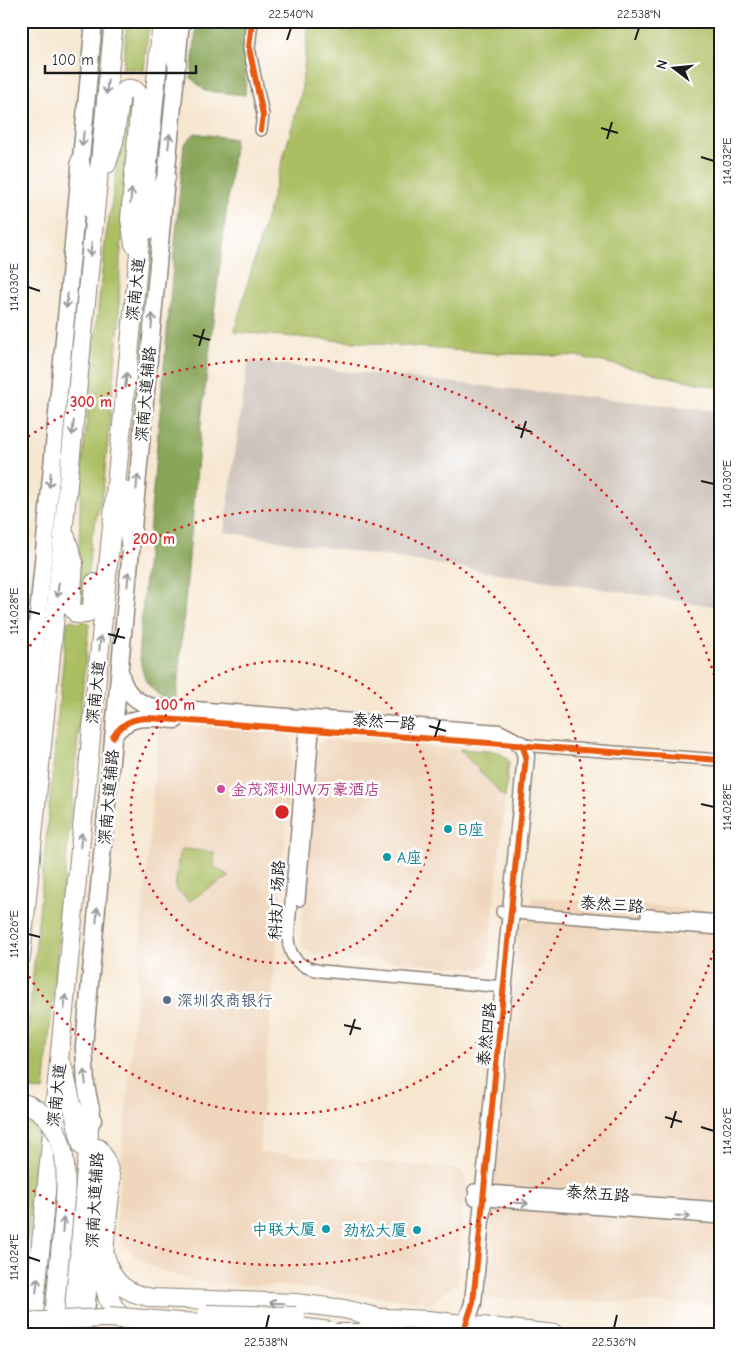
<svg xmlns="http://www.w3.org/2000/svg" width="741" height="1355" viewBox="0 0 741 1355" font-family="'Comic Neue','LXGW WenKai TC',sans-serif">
<rect width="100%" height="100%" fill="#fff"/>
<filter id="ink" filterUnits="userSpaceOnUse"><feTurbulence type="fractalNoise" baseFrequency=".02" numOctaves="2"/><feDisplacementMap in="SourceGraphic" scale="10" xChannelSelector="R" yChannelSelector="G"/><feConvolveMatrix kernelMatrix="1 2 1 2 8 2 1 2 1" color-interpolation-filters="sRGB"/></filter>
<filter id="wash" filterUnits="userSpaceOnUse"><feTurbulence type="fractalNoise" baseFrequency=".0096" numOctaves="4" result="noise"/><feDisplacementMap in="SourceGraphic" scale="20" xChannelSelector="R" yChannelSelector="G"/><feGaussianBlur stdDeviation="1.12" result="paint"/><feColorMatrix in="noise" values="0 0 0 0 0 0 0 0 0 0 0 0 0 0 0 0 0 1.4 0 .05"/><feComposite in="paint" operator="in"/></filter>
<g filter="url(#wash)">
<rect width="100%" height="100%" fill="#f7e7d1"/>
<path fill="#efd6bc" d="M159 723 285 733 293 742 259 1152 460 1169 466 1177 457 1283 431 1303 288 1286 208 1284 176 1276 153 1267 136 1257 124 1244 116 1229Z
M327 739 499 752 509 761 488 963 479 969 316 955 305 950 302 946 301 938 317 745Z
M532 897 720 911V1305L485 1299 484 1292 518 927 530 918Z"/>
<path fill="#cdc2b9" d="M248 361 720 411V607L224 532Z"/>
<path fill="#abbe62" stroke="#646d3f" d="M127 21H149L144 70 123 68Z
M309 21H720V388L576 356 490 353 234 332 301 95Z
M128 99 133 100 135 105 120 259 119 323 103 491 91 540 85 599 83 603 80 605 74 598 79 547 81 476 105 242 114 189 124 103Z
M72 620 79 623 85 621 89 624 44 1091 22 1089 67 622Z
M459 749 499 752 509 761 505 798Z
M183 849 214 852V866L230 877 208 888 190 901 175 889 179 854Z
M21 1103 39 1105 21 1324Z"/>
<path fill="#88a558" stroke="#52603a" d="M197 21H246L243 52 246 79 245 95 205 91 191 78Z
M195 133 235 139 202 413 176 702C146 695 140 673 139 645L184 144Z"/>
</g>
<g filter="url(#ink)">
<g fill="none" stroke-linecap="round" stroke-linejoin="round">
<defs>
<path id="street" d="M252 21 249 48 263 115 261 130
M306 719 288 939C290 960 301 968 321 971L504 987
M522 745 720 760
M299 900 314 719
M502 912 720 929
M647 915 720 921
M474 1190 720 1208
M473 1199 720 1218"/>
<path id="secondary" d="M121 674C124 692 137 703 154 707L499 733 522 745
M28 721 94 21
M113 737C128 712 152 718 176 720
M21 782 25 745
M93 1120 86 1085 84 1046 181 21
M466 1324 473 1303 526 756 522 745
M84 1334 98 1189V1152"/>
<path id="primary" d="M167 21 177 64
M80 162 89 208
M107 164 114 142 121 95 127 89C135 88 139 92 140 100L130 219 134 244
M148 230 166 178
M122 489 131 548
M66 537 74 563 71 607 77 614H86L92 607 94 583
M24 759 37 704
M21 957 114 21
M63 1067 82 1146
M106 1258C113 1284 126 1293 152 1298L296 1303 344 1309 376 1317
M366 1317 428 1320 555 1334
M32 1334 162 21
M69 1334 88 1151 90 1108"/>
<path id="highway" d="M98 1149C105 1159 108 1167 110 1180 109 1223 84 1307 137 1328 153 1335 187 1333 205 1334
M313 1334H376"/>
</defs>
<use href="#street" stroke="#8a8276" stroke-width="14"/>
<use href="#secondary" stroke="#8a8276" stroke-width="19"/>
<use href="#primary" stroke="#8a8276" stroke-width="20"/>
<use href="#highway" stroke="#8a8276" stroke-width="22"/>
<use href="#street" stroke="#fff" stroke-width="11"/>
<use href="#secondary" stroke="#fff" stroke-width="16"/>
<use href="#primary" stroke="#fff" stroke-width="18"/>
<use href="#highway" stroke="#fff" stroke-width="20"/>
<defs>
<path id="primary-bridge" d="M21 1102C77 1120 66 1187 62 1232 60 1257 57 1283 55 1308
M207 1314 296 1316
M21 1322 123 1317"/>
<path id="highway-bridge" d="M109 1317 179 1323 282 1326 330 1332"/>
</defs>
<use href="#primary-bridge" stroke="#8a8276" stroke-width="20" stroke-linecap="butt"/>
<use href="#highway-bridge" stroke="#8a8276" stroke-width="22" stroke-linecap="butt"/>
<use href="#primary-bridge" stroke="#fff" stroke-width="18"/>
<use href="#highway-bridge" stroke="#fff" stroke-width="20"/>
<defs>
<path id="cycleway" d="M252 21 249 48 263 115 261 130
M113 737C122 723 133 718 149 718L720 760
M466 1324 473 1303 526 756 522 745"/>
</defs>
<use href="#cycleway" stroke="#fff" stroke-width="9"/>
<use href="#cycleway" stroke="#e8590c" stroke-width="6"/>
</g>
<defs><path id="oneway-shaft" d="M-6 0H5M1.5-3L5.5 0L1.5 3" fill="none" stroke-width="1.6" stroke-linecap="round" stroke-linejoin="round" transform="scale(1.25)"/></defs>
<g stroke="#999">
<use href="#oneway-shaft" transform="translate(107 87) rotate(96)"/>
<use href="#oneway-shaft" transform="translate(83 139) rotate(96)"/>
<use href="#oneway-shaft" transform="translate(169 141) rotate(-84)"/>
<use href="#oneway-shaft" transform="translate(131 196) rotate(-85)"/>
<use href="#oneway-shaft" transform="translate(91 249) rotate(96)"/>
<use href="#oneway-shaft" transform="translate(67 301) rotate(95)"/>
<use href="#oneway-shaft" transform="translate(152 321) rotate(-85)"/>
<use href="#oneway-shaft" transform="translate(126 380) rotate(-84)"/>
<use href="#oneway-shaft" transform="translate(73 428) rotate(96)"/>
<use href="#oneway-shaft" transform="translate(50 480) rotate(95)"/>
<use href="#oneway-shaft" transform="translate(137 482) rotate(-85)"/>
<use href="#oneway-shaft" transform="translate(128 579) rotate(-85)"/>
<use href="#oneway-shaft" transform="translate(58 590) rotate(96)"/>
<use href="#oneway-shaft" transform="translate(100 643) rotate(-84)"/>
<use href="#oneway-shaft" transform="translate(81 840) rotate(-84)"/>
<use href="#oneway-shaft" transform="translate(97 915) rotate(-85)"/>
<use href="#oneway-shaft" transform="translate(65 1002) rotate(-84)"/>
<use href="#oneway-shaft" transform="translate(85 1077) rotate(-96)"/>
<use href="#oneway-shaft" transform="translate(521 1203) rotate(4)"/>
<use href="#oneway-shaft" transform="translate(683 1216) rotate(4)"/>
<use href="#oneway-shaft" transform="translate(63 1225) rotate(-85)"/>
<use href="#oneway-shaft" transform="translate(37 1285) rotate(-84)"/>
<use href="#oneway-shaft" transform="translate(277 1303) rotate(-178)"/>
</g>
</g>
<path fill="none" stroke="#1c1c1c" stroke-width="2" d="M287 40 291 28M635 40 639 28M601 128 618 133M607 139 612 122M701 157 714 161M28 287 40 291M193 335 210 340M199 346 204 329M515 427 532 432M521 438 526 421M701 481 714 484M28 611 40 614M108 634 125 638M114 644 119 628M429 726 446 731M435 737 440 720M701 804 714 807M28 934 40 937M344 1025 361 1029M350 1035 355 1019M665 1117 682 1122M701 1127 714 1131M671 1128 676 1111M28 1257 40 1261M266 1328 269 1315M614 1328 617 1315"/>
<g fill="none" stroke="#d62828" stroke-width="2.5" stroke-dasharray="2.5 5">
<circle cx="282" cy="812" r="151"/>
<path d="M22 659A302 302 0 1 1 22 965"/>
<path d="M720 929A453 453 0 0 1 22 1183M22 441A453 453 0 0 1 720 695"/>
</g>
<circle fill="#d1479c" stroke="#fff" stroke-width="2" cx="221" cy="789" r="5"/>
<g fill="#0f9aa8" stroke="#fff" stroke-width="2">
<circle cx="448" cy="829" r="5"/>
<circle cx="387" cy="857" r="5"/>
<circle cx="326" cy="1229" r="5"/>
<circle cx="417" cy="1230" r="5"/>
</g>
<circle fill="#5c6f8a" stroke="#fff" stroke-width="2" cx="167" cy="1000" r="5"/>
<g text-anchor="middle" stroke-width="5" stroke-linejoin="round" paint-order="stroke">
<g font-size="16" fill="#1c1c1c" stroke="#fff">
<text transform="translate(135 289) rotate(-84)" y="6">深南大道</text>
<text transform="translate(145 394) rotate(-85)" y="6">深南大道辅路</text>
<text transform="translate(95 692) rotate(-84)" y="6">深南大道</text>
<text transform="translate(384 721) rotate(4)" y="6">泰然一路</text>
<text transform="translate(108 797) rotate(-85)" y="6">深南大道辅路</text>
<text transform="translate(276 900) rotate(-87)" y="6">科技广场路</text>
<text transform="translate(612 904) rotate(4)" y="6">泰然三路</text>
<text transform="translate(486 1034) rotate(-84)" y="6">泰然四路</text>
<text transform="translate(56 1095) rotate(-84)" y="6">深南大道</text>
<text transform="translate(598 1193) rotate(4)" y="6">泰然五路</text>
<text transform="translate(94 1200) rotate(-87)" y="6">深南大道辅路</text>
</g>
<g font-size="16" fill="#b23c85" stroke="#fff" text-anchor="start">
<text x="231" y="795">金茂深圳JW万豪酒店</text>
</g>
<g font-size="16" fill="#0d838f" stroke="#fff" text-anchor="start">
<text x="458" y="835">B座</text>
<text x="397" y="863">A座</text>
<text x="316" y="1235" text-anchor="end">中联大厦</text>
<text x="407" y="1236" text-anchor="end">劲松大厦</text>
</g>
<g font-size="16" fill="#4e5e75" stroke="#fff" text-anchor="start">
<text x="177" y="1006">深圳农商银行</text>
</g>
</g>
<circle cx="282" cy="812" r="8" fill="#d62828" stroke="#fff" stroke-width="2.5"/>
<g font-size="15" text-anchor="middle" font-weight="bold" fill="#d62828" stroke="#fff" stroke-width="5" stroke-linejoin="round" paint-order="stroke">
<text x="91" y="407">300 m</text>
<text x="154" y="544">200 m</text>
<text x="175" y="710">100 m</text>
</g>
<rect width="741" height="1355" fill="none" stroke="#fff" stroke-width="55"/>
<g transform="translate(674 68) rotate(286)" stroke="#ffffff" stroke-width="4" paint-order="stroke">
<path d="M0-4L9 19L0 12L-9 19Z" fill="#1c1c1c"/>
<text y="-8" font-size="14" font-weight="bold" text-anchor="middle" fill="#1c1c1c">N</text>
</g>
<path d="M45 65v8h151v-8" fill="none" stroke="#1c1c1c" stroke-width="2.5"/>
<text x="52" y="65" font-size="15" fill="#1c1c1c" stroke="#ffffff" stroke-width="4" paint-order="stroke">100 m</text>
<rect x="28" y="28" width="686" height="1300" fill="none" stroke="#1c1c1c" stroke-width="2"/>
<g font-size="12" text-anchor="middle" fill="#1c1c1c">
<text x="291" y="18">22.540°N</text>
<text x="639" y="18">22.538°N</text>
<text transform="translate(727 161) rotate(-90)" y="4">114.032°E</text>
<text transform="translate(14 287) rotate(-90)" y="4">114.030°E</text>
<text transform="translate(727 484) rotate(-90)" y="4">114.030°E</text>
<text transform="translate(14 611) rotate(-90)" y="4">114.028°E</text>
<text transform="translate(727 807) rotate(-90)" y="4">114.028°E</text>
<text transform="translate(14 934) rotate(-90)" y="4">114.026°E</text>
<text transform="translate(727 1131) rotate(-90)" y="4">114.026°E</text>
<text transform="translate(14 1257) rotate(-90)" y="4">114.024°E</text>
<text x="266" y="1346">22.538°N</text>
<text x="614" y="1346">22.536°N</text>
</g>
</svg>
